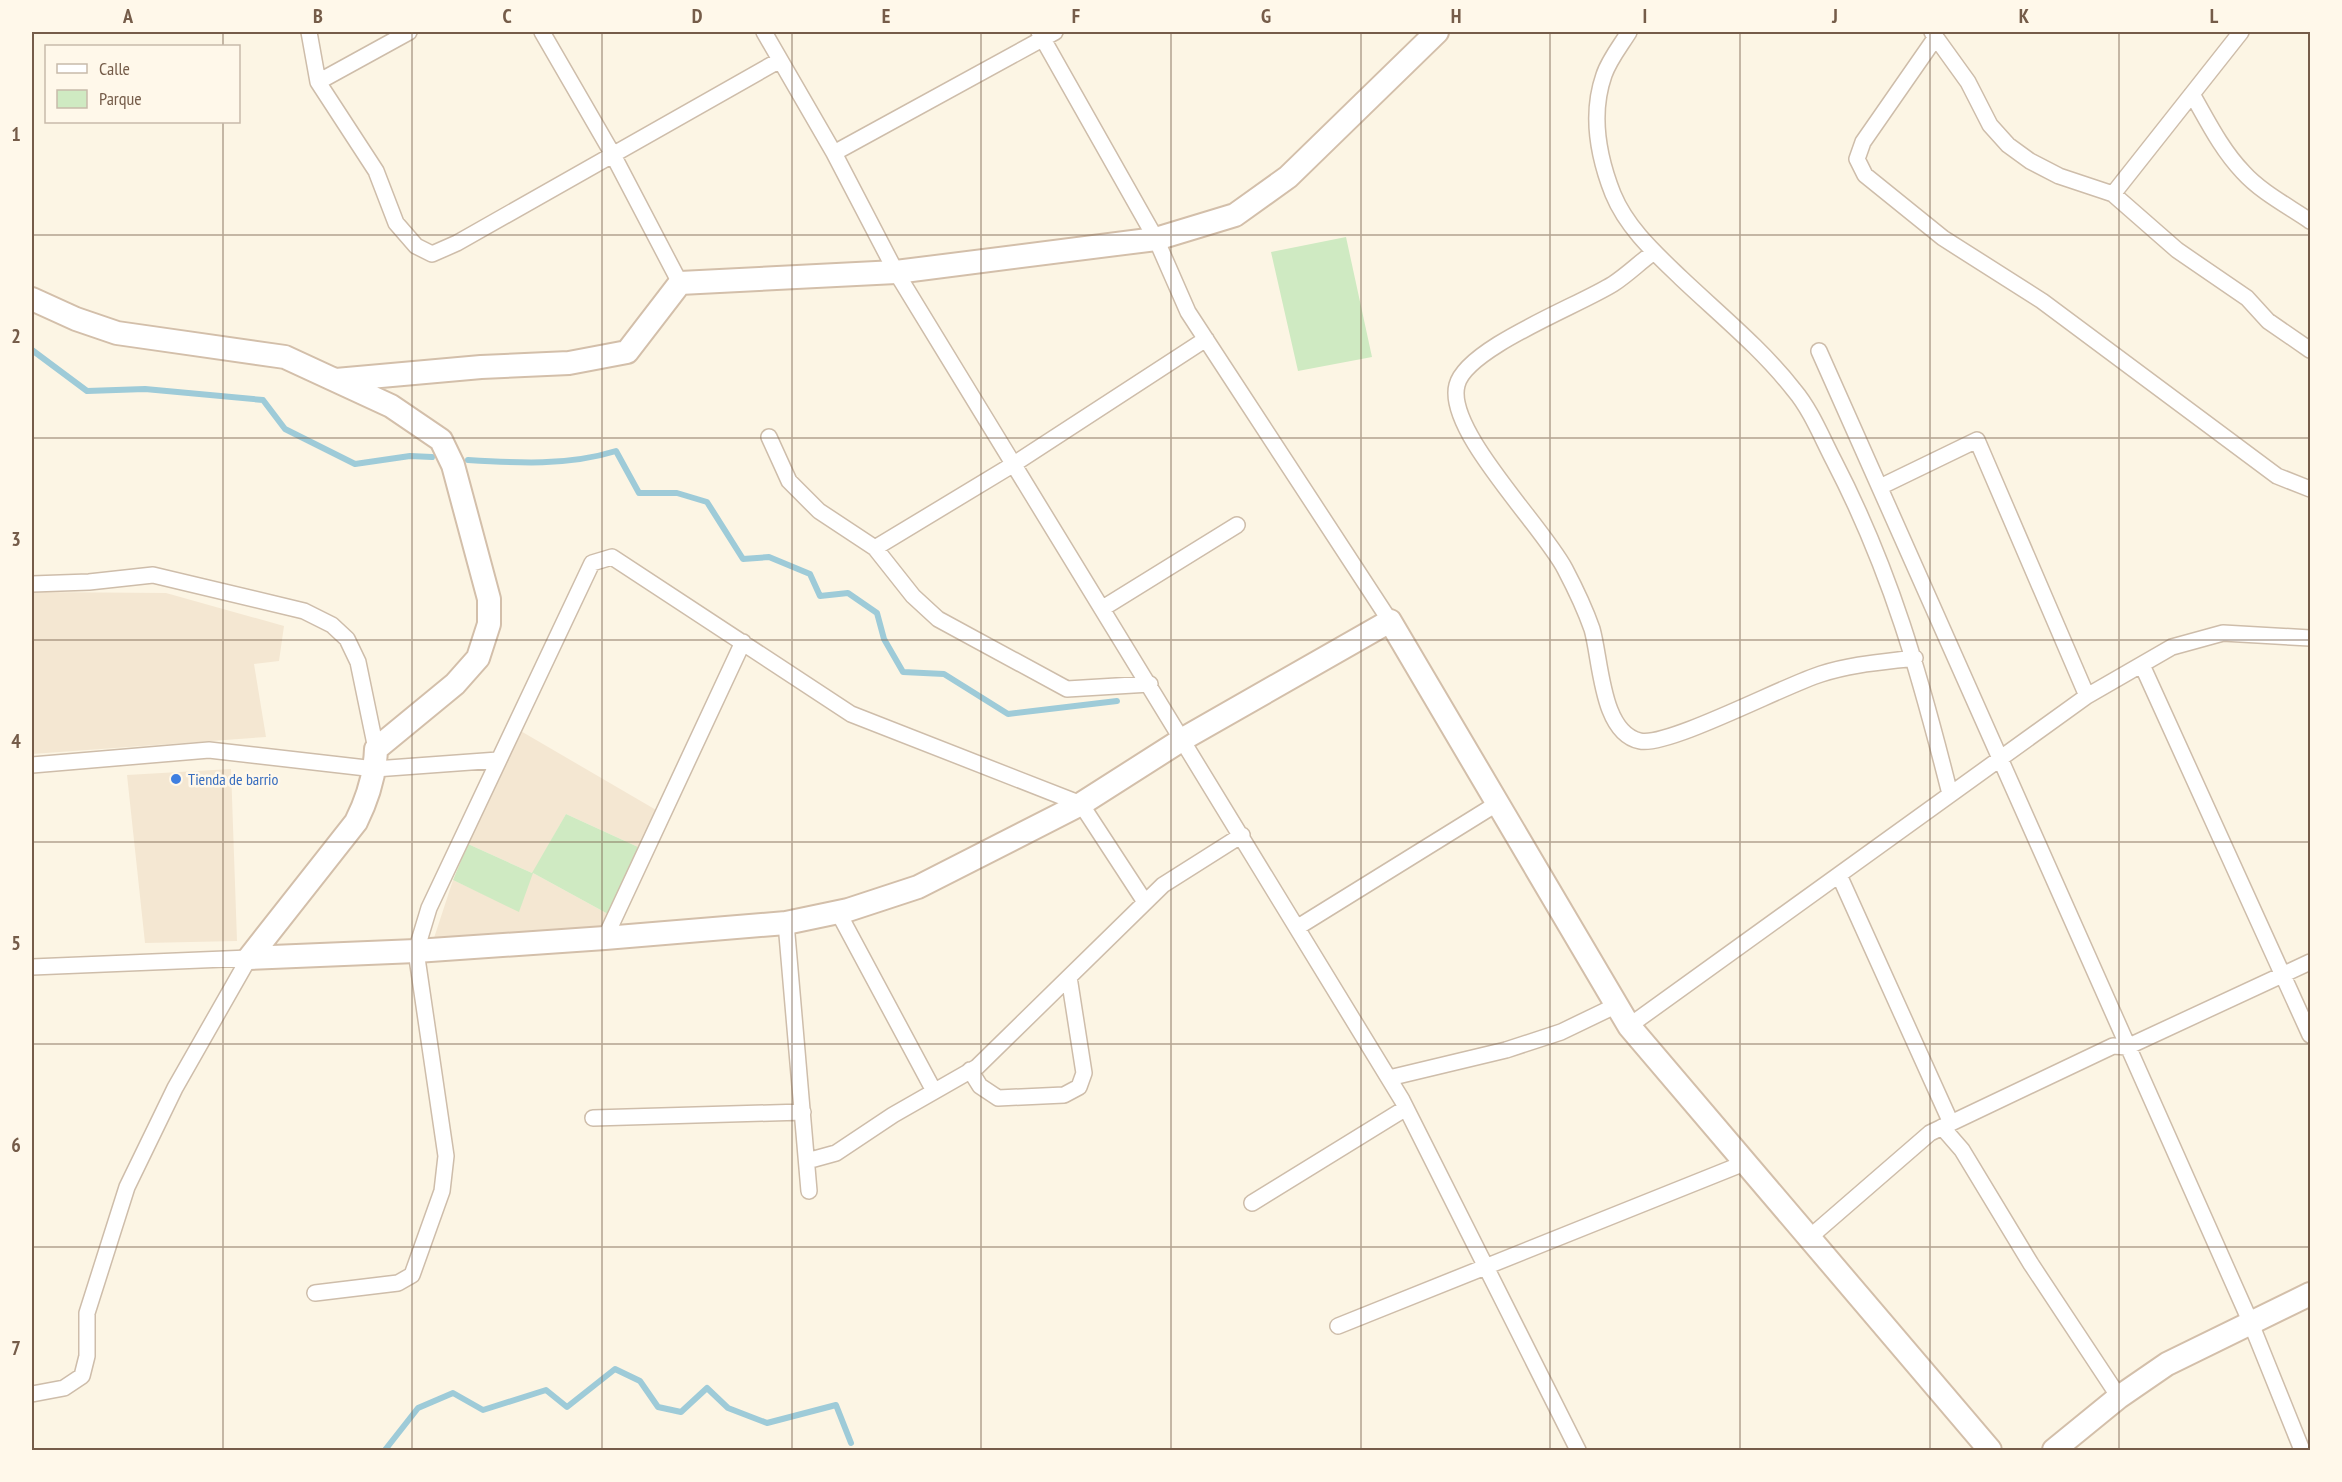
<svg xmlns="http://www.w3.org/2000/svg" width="2342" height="1482" viewBox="0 0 2342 1482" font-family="'PT Sans Narrow',sans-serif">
<rect width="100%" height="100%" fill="#fcf5e4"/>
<path fill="#f4e7d2" d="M32 592 166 593 284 626 279 661 254 664 266 737 32 754Z
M519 730 663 814 638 847 566 814 533 873 608 914 602 927 434 938 453 880 519 911 532 873 468 844Z
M231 769 237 941 145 943 127 775Z"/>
<path fill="#cfeac2" d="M1346 237 1372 357 1298 371 1271 252Z
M566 814 638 847 608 914 533 873 519 912 453 880 468 844 532 873Z"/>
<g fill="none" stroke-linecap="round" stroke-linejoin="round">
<path stroke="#9ecbd8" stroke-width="6" d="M32 350 87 391 145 389 263 400 285 429 355 464 410 456 432 457
M468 460C517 463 568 466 616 451L639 493H677L707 502 743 559 769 557 810 574 820 596 848 593 877 613 884 639 903 672 944 674 1008 714 1117 701
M385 1450 418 1408 453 1393 483 1410 546 1390 567 1407 615 1369 640 1381 658 1407 681 1412 707 1388 728 1408 767 1423 836 1405 851 1443"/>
<defs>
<path id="street" d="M309 32 318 82 376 171 396 223 416 246 432 254 457 243 780 60
M542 32 612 153 680 283
M764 32 834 153 896 272 1402 1100 1578 1450
M1039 32 1156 239 1188 312 1390 621
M1629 32C1621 45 1609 60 1604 75 1590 115 1598 156 1613 194 1627 228 1655 253 1681 278 1719 314 1762 349 1794 390 1811 410 1822 438 1834 461 1891 571 1920 675 1950 794
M1932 32 1968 82 1990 125 2008 145 2030 161 2059 176 2113 194 2177 250 2247 298 2268 321 2310 350
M1936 37 1863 142 1857 159 1865 175 1943 238 2042 301 2277 476 2310 489
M318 82 409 32
M2192 94C2207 120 2221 149 2243 172 2261 192 2288 206 2310 221
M834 153 1055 32
M2113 194 2241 32
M1654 252C1640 262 1627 275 1613 284 1578 306 1466 348 1457 385 1445 430 1542 525 1565 569 1575 588 1585 609 1592 629 1601 660 1601 733 1640 741 1668 747 1785 685 1821 674 1852 664 1883 662 1915 658
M1819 351 2250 1321 2302 1450
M769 437 789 481 819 511 875 548 913 596 938 619 1067 689 1150 684
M1880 487 1977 440 2087 696
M875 548 1014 464 1206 339
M32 584 89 582 153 575 304 611 332 625 347 639 358 662 376 749
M1103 608 1237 525
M2142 665 2310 1035
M32 765 209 750 375 769 498 760
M1839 875 1951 1123
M838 912 934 1091
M786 923 809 1191
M1298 927 1498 803
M605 938 743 642
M32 967 249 958
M1629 1026 2087 696 2172 647 2223 633 2310 638
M970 1070 980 1086 998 1098 1064 1095 1079 1087 1084 1073 1069 977
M1389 1078 1506 1050 1561 1032 1617 1005
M593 1118 803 1112
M1942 1127 1962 1150 2031 1264 2119 1397
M807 1161 836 1153 893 1115 977 1067 1163 885 1242 835
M1252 1203 1406 1108
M1810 1237 1930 1133 2113 1046 2127 1047 2310 962
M315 1293 398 1283 412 1275 442 1191 446 1156 416 951 429 908 592 563 612 557 851 714 1081 804 1145 902
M1338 1326 1747 1162
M32 1394 64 1388 82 1376 87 1356V1313L127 1187 175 1088 249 958"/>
<path id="secondary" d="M32 299 76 319 117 333 285 357 391 406 441 440 453 465 489 599V624L478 658 455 684 376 749C375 776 368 798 356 822L249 958
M336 380 481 367 569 363 627 352 680 283 896 272 1156 239 1235 215 1288 177 1437 32
M249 958 416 951 605 938 786 923 848 910 918 887 1081 804 1183 739 1390 621 1629 1026 1990 1450
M2054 1450 2119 1397 2167 1364 2310 1294"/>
</defs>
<use href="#street" stroke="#cebdaa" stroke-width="18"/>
<use href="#secondary" stroke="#d3bfaa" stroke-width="26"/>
<use href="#street" stroke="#fff" stroke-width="15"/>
<use href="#secondary" stroke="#fff" stroke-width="22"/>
</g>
<path fill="none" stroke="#755c49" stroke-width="1.5" stroke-opacity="0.55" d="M223 32V46M412 32V1450M602 32V1450M792 32V1450M981 32V1450M1171 32V1450M1361 32V1450M1550 32V1450M1740 32V1450M1930 32V1450M2119 32V1450M223 122V1450M32 235H2310M32 438H2310M32 640H2310M32 842H2310M32 1044H2310M32 1247H2310"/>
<circle fill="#3f7fe0" stroke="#fff8ea" stroke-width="2" cx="176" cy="779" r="6"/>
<g text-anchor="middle" stroke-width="5" stroke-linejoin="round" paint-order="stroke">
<g font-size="16" fill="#366cbe" stroke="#fff8ea" text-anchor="start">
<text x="188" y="785">Tienda de barrio</text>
</g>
</g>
<rect width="2342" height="1482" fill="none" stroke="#fff8ea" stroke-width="66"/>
<rect x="45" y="45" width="195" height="78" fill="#fff8ea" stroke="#c8baaa" stroke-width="1.5"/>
<rect x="57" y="64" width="30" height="9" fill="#ffffff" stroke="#c8baaa" stroke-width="1.5"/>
<text x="99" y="75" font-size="18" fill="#755c49">Calle</text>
<rect x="57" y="90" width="30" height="18" fill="#cfeac2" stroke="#c8baaa" stroke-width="1.5"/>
<text x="99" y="105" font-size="18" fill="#755c49">Parque</text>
<rect x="33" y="33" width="2276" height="1416" fill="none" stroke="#755c49" stroke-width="2"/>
<g font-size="20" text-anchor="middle" font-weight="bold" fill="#755c49">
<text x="128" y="23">A</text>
<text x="318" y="23">B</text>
<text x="507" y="23">C</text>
<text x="697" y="23">D</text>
<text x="886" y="23">E</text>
<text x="1076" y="23">F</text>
<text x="1266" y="23">G</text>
<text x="1456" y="23">H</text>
<text x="1645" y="23">I</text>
<text x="1835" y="23">J</text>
<text x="2024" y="23">K</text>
<text x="2214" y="23">L</text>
<text x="16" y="141">1</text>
<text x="16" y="343">2</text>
<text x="16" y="546">3</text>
<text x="16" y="748">4</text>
<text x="16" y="950">5</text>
<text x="16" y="1152">6</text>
<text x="16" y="1355">7</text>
</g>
</svg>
